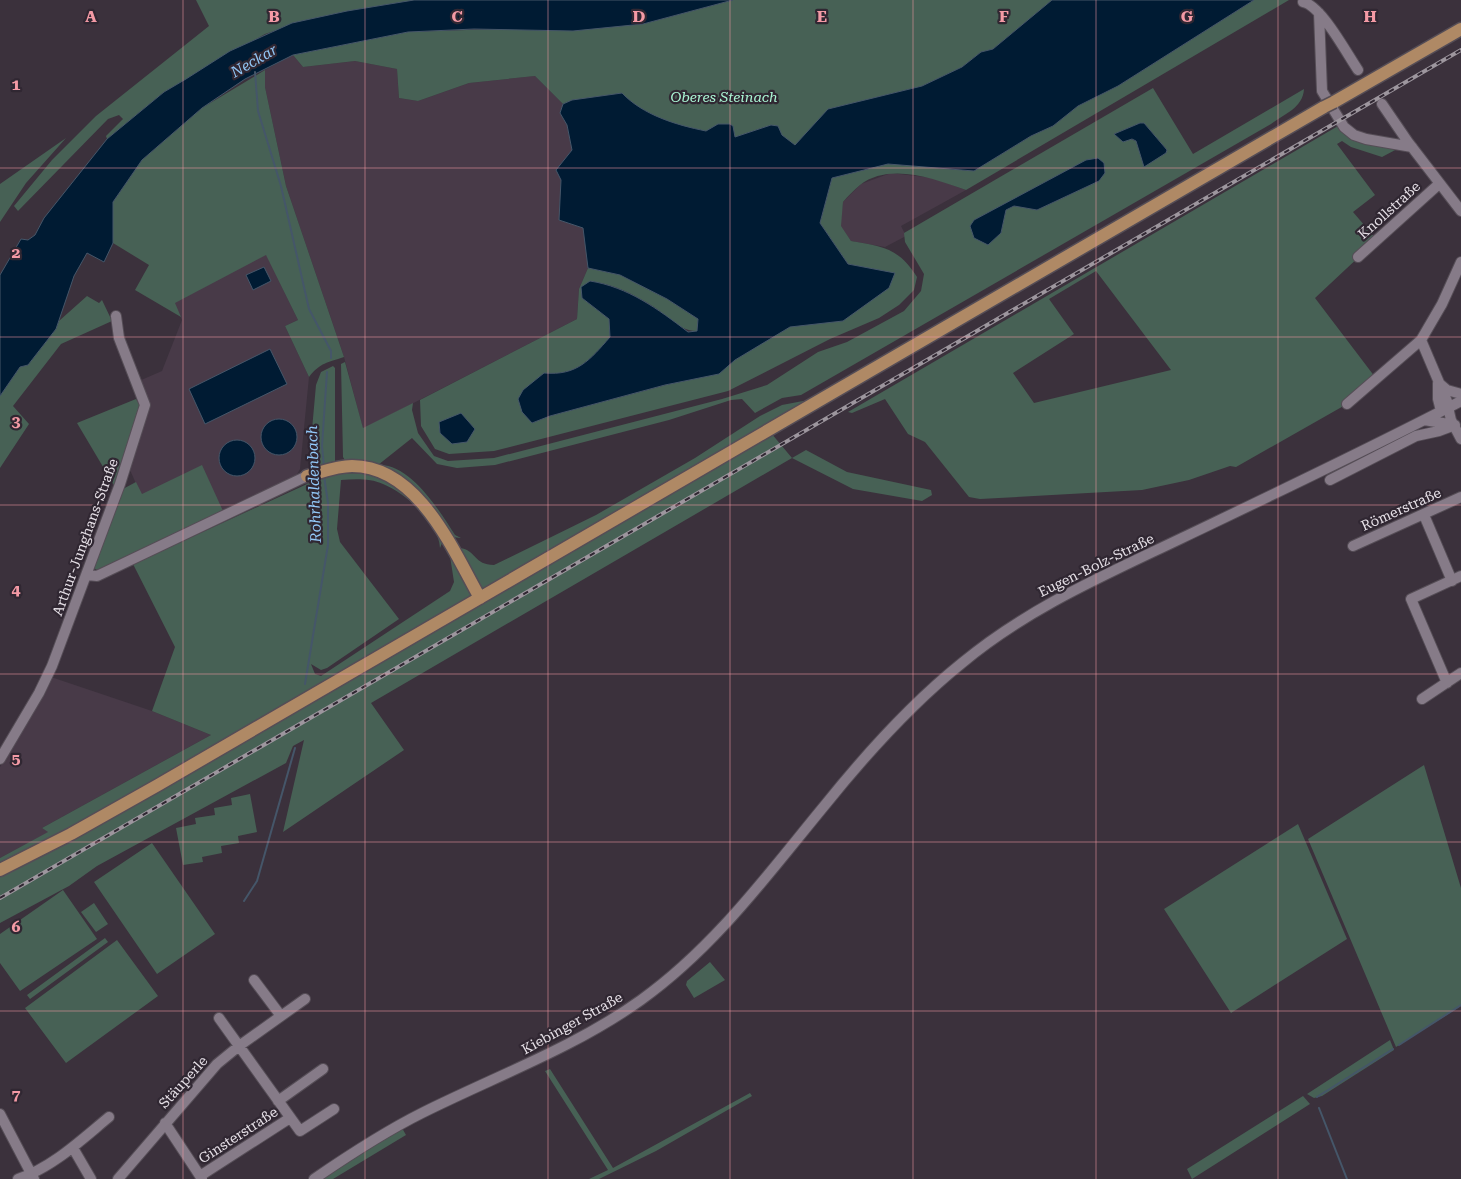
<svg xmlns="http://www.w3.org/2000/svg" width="1461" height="1179" viewBox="0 0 1461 1179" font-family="'Roboto Serif',serif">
<rect width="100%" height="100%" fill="#3b313c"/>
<path fill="#483a48" d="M293 55 303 67 355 61 397 69 399 98 418 101 469 83 535 76 563 104 560 113 567 125 572 150 556 170 561 180 559 220 584 228 588 268 579 289 577 319 363 429 344 357 286 186 265 87V70Z
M891 173 933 178 966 190 901 226 906 236 885 247 851 241 840 226 843 202 861 184Z
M266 254 298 320 285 326 309 377 300 469 296 476 223 511 141 495 130 470 149 406 139 381 162 371 182 320 174 303Z
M51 677 152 711 211 735 42 828 49 832 0 858V767Z"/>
<path fill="#476155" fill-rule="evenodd" d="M196 0H574C470 2 363 0 265 34L164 92 107 139 106 136 123 119 119 115 108 119 18 211 14 206 52 160 96 116 209 26Z
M733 0H1052L993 49 981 52 962 67 922 86 874 98 721 202 572 100 563 104 535 76 469 83 418 101 399 98 397 69 355 61 303 67 293 55 408 32 643 24Z
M1254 0H1289L966 190C934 179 890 162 860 185 854 190 848 196 843 202L841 226 851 241C882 246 899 248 917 277L914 290 899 305 879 318 830 339 728 391 494 451 449 454 435 449 421 426 420 400 577 319 579 289 588 268 620 275 667 299 698 319 697 331C681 332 668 316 654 307 634 294 613 284 590 281L582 298 609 319 610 337C590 360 577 376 544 373L532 423 550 416 666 385 718 374 735 360 790 326 843 321 894 274 848 264 820 223 832 178 888 164 974 171 1031 136 1053 126 1078 106 1118 86Z
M265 70V87L286 186 344 357C327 363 321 362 309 377L285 326 298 320 266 255 175 303 181 317 135 290 149 265 113 243V202L142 160 202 108Z
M1153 88 1193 154 1304 89C1303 108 1284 114 1271 124L801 395 782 398 755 413 742 399 731 400 669 420 495 465 457 468 437 464 412 438 378 465C410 463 439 510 455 535L461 538 452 537 424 497 346 462 343 457 341 364 345 362 363 428 413 403 412 410 418 433 434 456 448 461 494 458 722 399 767 385 818 352 847 342 904 311 921 291 924 274 905 242 904 233ZM1140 123H1144L1167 150 1141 155 1136 141 1114 134ZM1099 181 1037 210 1014 206 1006 210 1001 233 974 220 1020 196Z
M1338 126C1350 146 1377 145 1399 148L1382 157 1351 147 1342 141 1337 144 1375 195 1353 212 1377 240 1315 298 1375 377 1347 404 1236 467 1230 466 1189 480 1142 490 980 499 969 497 925 442 908 434 885 399 852 413 848 412ZM1096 271 1171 370 1034 403 1013 373 1074 334 1049 299Z
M66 138 26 183 0 222V184Z
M87 296 99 303 102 300 112 321 61 344 13 406 29 424 0 468V396L20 367 28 365 56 329 59 321Z
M333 366 335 368V461L312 467 309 463 316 385 321 372Z
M136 399 141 407 115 487 77 423Z
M803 401 804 403 766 427 792 458 806 450 847 472 931 490 932 495 922 501 853 489 792 458 371 703 404 750 283 832 304 740 293 746 286 763 97 866 69 886 0 923V858L48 832 42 828 211 735 152 711 175 647 133 564 318 479C379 460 416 489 442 543L440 548C439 522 405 493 383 484 370 478 354 479 341 480L337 529 340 542 399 619 327 668 321 670 311 664 315 674 321 676 450 591 454 582 450 556 460 548C476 550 474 565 494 565L596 515 695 458 760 416 782 405Z
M202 465 223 511 100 571 93 568 121 490 136 482 142 494Z
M1424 765 1461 888V1006L1396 1047 1308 839Z
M250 794 257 832 238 836 239 843 221 846 222 853 202 857 203 862 183 865 176 828 196 824 195 818 215 815 214 808 232 805 231 798Z
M1298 824 1347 939 1231 1013 1164 909Z
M152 843 215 934 157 974 94 882Z
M63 890 97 939 20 991 0 963V934Z
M94 903 108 924 96 932 81 912Z
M105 938 108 942 30 999 27 995Z
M117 940 158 996 66 1063 25 1008Z
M710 962 725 980 694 998 686 985 687 981Z
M1390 1040 1394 1050 1322 1096 1314 1098 1307 1094Z
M550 1069 613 1168 750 1093 752 1096 656 1151 599 1179H589L608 1170 545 1071Z
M1303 1096 1310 1104 1192 1179 1187 1169Z
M402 1128 406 1135 401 1138 333 1179H321Z"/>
<path fill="#001b33" stroke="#455669" d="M414 0H733L643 24 573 31 474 29 408 32 293 55 245 79 202 108 142 160 113 202V243L104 262 87 253 74 276 56 329 28 365 20 367 0 396V275L21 239 28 240 35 235 44 218 107 139 164 92 186 79 230 51 292 23 347 11Z
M1052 0H1254L1118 86 1078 106 1053 126 1031 136 974 171 888 164 832 178 820 223 848 264 895 273 889 288 843 321 790 327 735 360 719 374 665 385 550 416 532 423 522 412 518 399 523 390 544 373C577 376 590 360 610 337L609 319 582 298 581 287 590 281C628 287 658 309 688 332L697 331 698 319 667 299 620 275 588 268 583 228 559 220 561 180 556 170 572 150 567 125 560 113 563 104 572 100 622 93C643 115 676 125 706 131L718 124H730L733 126 735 137 771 125 778 126 782 135 795 145 828 109 922 86 962 67 981 52 993 49Z
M1140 123H1144L1167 150 1166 153 1144 167 1136 141 1132 139 1123 142 1114 134Z
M1098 158 1104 163 1105 173 1099 181 1037 210 1014 206 1006 210 1001 233 988 245 974 238 970 226 974 220 1086 160Z
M264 267 271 281 253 290 246 275Z
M270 349 287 384 205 424 189 389Z
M461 413 475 429 467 442 452 444 440 433 439 422Z
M261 437a18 18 0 1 1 36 0a18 18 0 1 1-36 0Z
M219 458a18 18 0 1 1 36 0a18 18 0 1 1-36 0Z"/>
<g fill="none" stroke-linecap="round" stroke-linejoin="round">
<path stroke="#455669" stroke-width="2" d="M255 72 258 111 281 186 309 309 331 351V358
M324 467 322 446 327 372
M305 684 328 545V503L324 476
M244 901 257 881 295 748
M1399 1045 1461 1005
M1317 1097 1393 1049
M1319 1108 1347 1179"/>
<defs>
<path id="minor" d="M1303 2C1321 5 1347 54 1358 70
M1319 13 1322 91 1344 127 1354 135 1366 139 1412 147
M1382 104 1408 142 1461 211
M1358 257 1439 184
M1438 383V399L1441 411
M1440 384 1447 390 1461 394
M1347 404 1421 340
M1449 406 1421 340 1442 304 1461 262
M1448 407 1451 420 1461 439
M1424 420 1455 425
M1330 480 1416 436 1439 431 1455 425
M1424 515 1452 581
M1353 546 1461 497
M87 575 97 576 307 476
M1447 683 1411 599 1461 576
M1422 699 1461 673
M0 759 39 693 52 666 120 484 145 405 119 338 116 316
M254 980 281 1016
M219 1018 300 1131 334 1109
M278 1101 323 1069
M0 1114 34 1179
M165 1123 202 1179
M73 1148 91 1179
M200 1176 290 1118
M18 1179C53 1167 81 1140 109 1117
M118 1179 217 1064 239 1046 305 999
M314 1179C349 1155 384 1132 422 1113 496 1076 574 1048 641 1000 715 947 768 874 825 805 866 754 911 704 962 663 1028 608 1105 575 1182 538 1276 493 1369 449 1461 401"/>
<path id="major" d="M1334 102 1461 29
M307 476C322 472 337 466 352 466 418 466 453 550 480 598
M0 870 71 834 158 785 1324 107"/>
</defs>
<use href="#minor" stroke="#554d56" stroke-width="12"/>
<use href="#major" stroke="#554d56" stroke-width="15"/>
<use href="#minor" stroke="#867b88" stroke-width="10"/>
<use href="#major" stroke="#af8965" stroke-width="12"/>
<defs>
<path id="rail" d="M0 898 1461 50"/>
</defs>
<use href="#rail" stroke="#9d969e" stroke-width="4"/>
<use href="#rail" stroke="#302732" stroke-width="2" stroke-dasharray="5.5" stroke-linecap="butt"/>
<defs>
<path id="major-bridge" d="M1324 107 1334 102"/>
</defs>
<use href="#major-bridge" stroke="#554d56" stroke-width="15" stroke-linecap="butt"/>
<use href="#major-bridge" stroke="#af8965" stroke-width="12"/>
</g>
<path fill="none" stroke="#f49aa5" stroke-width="1" stroke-opacity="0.55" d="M183 0V1179M365 0V1179M548 0V1179M730 0V1179M913 0V1179M1096 0V1179M1278 0V1179M0 168H1461M0 337H1461M0 505H1461M0 674H1461M0 842H1461M0 1011H1461"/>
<g text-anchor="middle" stroke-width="4.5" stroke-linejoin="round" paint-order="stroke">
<g font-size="14" font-style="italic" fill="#abf7d5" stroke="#302732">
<text x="724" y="102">Oberes Steinach</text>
</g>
<g font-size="14" fill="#e6e0e7" stroke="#302732">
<text transform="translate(1389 210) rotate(-42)" y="5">Knollstraße</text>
<text transform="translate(1401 509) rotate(-24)" y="5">Römerstraße</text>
<text transform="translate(85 537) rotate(-70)" y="5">Arthur-Junghans-Straße</text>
<text transform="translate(1096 565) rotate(-26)" y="5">Eugen-Bolz-Straße</text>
<text transform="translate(572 1023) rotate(-29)" y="5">Kiebinger Straße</text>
<text transform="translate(183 1082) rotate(-48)" y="5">Stäuperle</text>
<text transform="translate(238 1135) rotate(-33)" y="5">Ginsterstraße</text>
</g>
<g font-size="15" font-style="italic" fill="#92c7f7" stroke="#302732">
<text transform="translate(254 61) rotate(-30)" y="5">Neckar</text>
<text transform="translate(314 484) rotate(-92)" y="5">Rohrhaldenbach</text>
</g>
</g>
<g font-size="16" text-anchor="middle" font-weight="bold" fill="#f49aa5" stroke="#302732" stroke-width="4.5" stroke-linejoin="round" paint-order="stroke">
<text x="91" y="22">A</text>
<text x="274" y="22">B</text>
<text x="457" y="22">C</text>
<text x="639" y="22">D</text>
<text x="822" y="22">E</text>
<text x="1004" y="22">F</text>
<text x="1187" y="22">G</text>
<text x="1370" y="22">H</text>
<text x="16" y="90">1</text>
<text x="16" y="258">2</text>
<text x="16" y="427">3</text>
<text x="16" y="595">4</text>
<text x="16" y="764">5</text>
<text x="16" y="932">6</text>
<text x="16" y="1100">7</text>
</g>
</svg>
